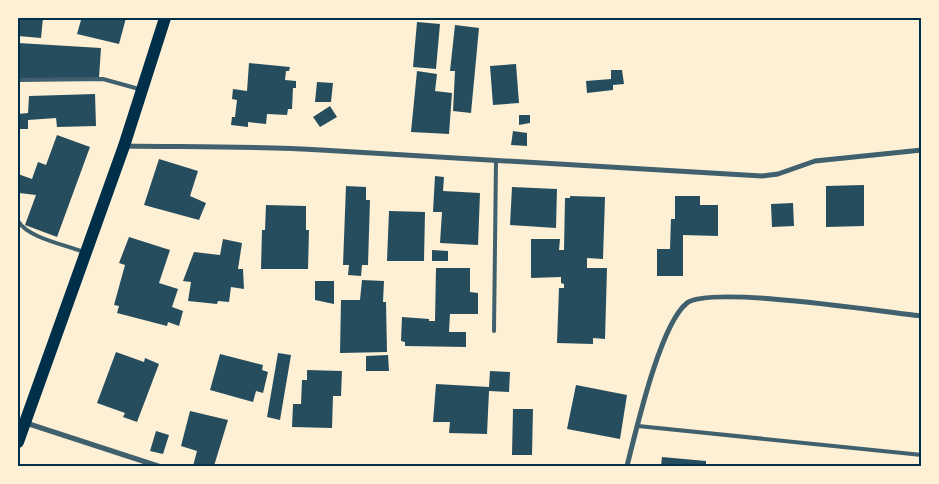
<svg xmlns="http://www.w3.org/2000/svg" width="939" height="484" viewBox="0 0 939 484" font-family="'Sofia Sans Condensed',sans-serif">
<rect width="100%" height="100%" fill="#fdf0d5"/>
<path fill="#264d5e" d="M18 18H43L41 38 18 36Z
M76 18H126L119 44 77 34 81 20Z
M417 22 440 24 436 69 413 67Z
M455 25 479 28 471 113 453 111 455 71H450Z
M18 43 101 48 99 78H18Z
M249 63 290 67 289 71H286L285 80 296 81V88H293L292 109H288L287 115 267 114 266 124 248 122V127L231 125 232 117H235L237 100 232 99 233 89 247 91Z
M516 64 519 103 493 105 490 66Z
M611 70H622L624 84 613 85V90L587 93 586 81 611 79Z
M417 71 437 74 435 91 452 93 449 134 411 132Z
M317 82 333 83 331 102H315Z
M95 94 96 126 57 127 56 118 28 120V129H18V114L28 113 29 96Z
M330 106 337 117 320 127 313 117Z
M519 115H530V123L519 125Z
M513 131 527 133V146L511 145Z
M57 135 90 147 57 237 25 225 36 195 19 193 18 196V174L32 179 38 162 46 165Z
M159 159 198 171 190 196 206 203 199 220 144 205Z
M435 176 444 177 443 191 480 193 478 245 440 243 442 212H433Z
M864 185V226L826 227V186Z
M346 186 366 187V200H370L368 265H362L361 276 348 275 349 265H343Z
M512 187 557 189 556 228 510 225Z
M570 196 605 197 603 259 587 258V268H607L605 339 593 338V344L557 343 559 288H564V284L561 283V277L531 278V239H560L559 250H564L565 198H570Z
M675 196H700V205H718V236L683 235V276H657V249H670L671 219H675Z
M793 203 794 226 772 227 771 204Z
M266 205 306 206V230H309L308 269H261L262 230H265Z
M389 211 425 212 424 261H387Z
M129 237 170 250 159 283 178 289 172 307 183 311 179 326 168 322 167 326 117 313 119 306 114 305 125 265 119 263Z
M223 239 242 243 238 269H243L244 289 231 287 229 302 218 301 217 304 188 301 191 282 183 281 194 252 220 255Z
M432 250 448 251V261H432Z
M436 268H470V292L478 293V314H450L449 332H466V347L405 346V342L401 341 402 317 429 319V321H435Z
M362 280 384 281 383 302H386L387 352 340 353 341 300H360Z
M315 281H334V304L315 300Z
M116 352 144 362 145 358 159 364 137 422 123 417 125 413 97 403Z
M278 353 291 355 280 420 267 417Z
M220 354 263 365 262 370 268 372 263 393 256 391 253 402 210 390Z
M388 355 389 371H366V356Z
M307 370 342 371 341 396H333L332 428 292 427 293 404H301L302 380H307Z
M490 371 510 372 509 392 489 391 487 434 449 433 450 422H433L436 384 489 387Z
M576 385 627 395 620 439 567 429Z
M513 409H533L532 455H512Z
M190 411 228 420 214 466H193L197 451 181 446Z
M156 431 169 435 163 454 150 451Z
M662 457 706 461V466H661Z"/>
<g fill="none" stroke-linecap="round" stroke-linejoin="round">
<path stroke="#3f606c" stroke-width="4" d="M18 80 103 79 139 89
M18 221C28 238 66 245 84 252
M494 331 496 160
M638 426 922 455"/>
<path stroke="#3f606c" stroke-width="5" d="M125 146C190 147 256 146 321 150 468 159 615 168 762 176L778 174 815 161 922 150
M26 423 158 466
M627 466C636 431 660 324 687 303 710 285 884 312 922 316"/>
<path stroke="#003049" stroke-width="12" d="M18 442 124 146 165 18"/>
</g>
<rect width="939" height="484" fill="none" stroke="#fdf0d5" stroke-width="38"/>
<rect x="19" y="19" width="901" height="446" fill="none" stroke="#003049" stroke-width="2"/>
</svg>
